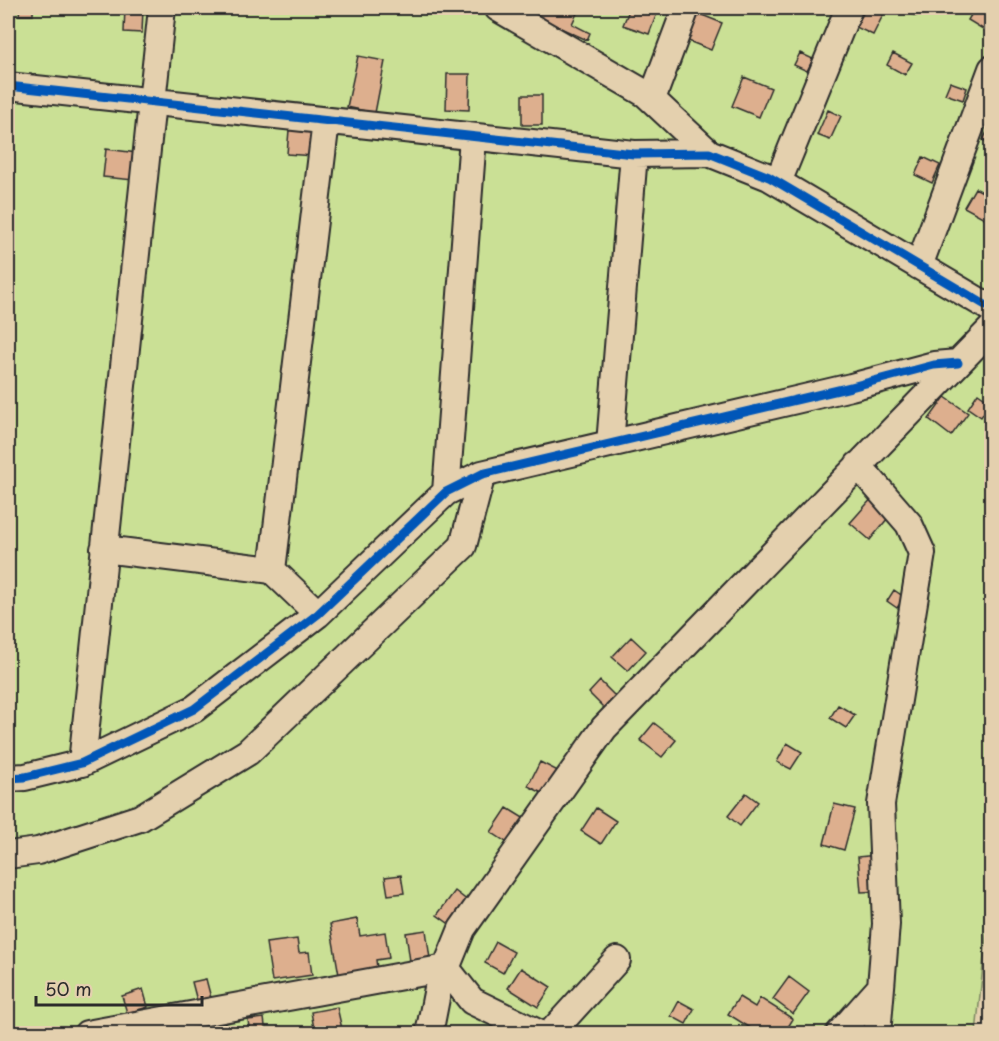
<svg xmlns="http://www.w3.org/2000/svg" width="999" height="1041" viewBox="0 0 999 1041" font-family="'Playpen Sans',sans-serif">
<rect width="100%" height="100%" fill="#e4d0ae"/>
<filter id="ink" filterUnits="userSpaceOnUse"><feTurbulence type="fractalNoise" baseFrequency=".0167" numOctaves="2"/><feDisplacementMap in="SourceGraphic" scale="12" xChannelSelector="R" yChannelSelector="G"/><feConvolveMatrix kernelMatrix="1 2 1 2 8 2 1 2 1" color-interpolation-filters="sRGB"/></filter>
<g filter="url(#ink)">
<path fill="#cae095" stroke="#7a8660" stroke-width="1.5" d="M8 8H991L992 879 976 1033H8Z"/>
<path fill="#ddaf8e" stroke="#2b2b2b" stroke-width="1.5" d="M20 8H33V15H19Z
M125 8H143L142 33 124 32Z
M535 8 579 9 572 24 590 33 587 40 532 15Z
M630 8H659L649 34 623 25Z
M866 8H875L884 13 873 35 856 27Z
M904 8H923L916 16 903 10Z
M975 8H983L992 13 991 34 968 20Z
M697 13 722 23 711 50 686 40Z
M800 53 813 59 807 71 794 65Z
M893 53 912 63 905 75 887 65Z
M358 56 385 61 375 113 347 107Z
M447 74H470L469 110 446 109Z
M744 77 771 88 759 117 732 106Z
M950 82 967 88 963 100 945 94Z
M522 95H542V125H522Z
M828 110 841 116 830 140 817 135Z
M992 122V144L983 140Z
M289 130 315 132 313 156 287 154Z
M106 149 137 153 134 180 103 177Z
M923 157 940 165 932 183 915 175Z
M975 188 992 197 990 221 964 207Z
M978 393 991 402 981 417 968 408Z
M945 397 968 413 951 436 929 419Z
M873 497 892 513 870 540 850 523Z
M894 590 904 597 897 608 887 601Z
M631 637 646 651 628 671 612 657Z
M600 681 617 698 605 709 589 693Z
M838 705 855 715 846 728 830 718Z
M654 723 676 740 662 757 640 740Z
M787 743 802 752 791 769 777 762Z
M540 762 558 771 546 795 528 786Z
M746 793 758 802 740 826 728 816Z
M834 804 855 809 844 850 824 844Z
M507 808 525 819 509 844 491 832Z
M596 808 616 821 601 844 581 831Z
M877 855 880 891 861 892 858 857Z
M401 875 404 893 388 895 385 877Z
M455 891 473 905 455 928 437 915Z
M357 919 360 936 385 932 389 958 376 960 377 968 339 975 330 924Z
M426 930 430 959 410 961 406 933Z
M297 939 299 953 309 952 312 975 272 981 266 943Z
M496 942 514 952 503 973 485 963Z
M521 968 551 987 538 1007 508 988Z
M789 977 809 992 793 1014 773 999Z
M206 979 211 998 197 1001 192 982Z
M143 989 148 1007 127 1013 122 996Z
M739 997 755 1007 760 998 793 1019 788 1027 799 1034H760L728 1014Z
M679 1001 694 1009 686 1024 671 1016Z
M337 1007 342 1029 315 1034 311 1012Z
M264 1018 266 1034H250L248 1020Z"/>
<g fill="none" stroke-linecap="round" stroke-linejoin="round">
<defs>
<path id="minor" d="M498 8 646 94 709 153
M8 86 634 154 709 153 769 177 992 309
M652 99 686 8
M778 182 849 8
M919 266 992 69
M610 444 634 154
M446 492 473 137
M104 549 272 570
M318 614 272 570 326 121
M82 763 162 8
M8 778 25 777 82 763 194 709 318 614 446 492 482 474 851 387 934 365 958 363
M8 855 38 851 140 818 248 752 463 546 482 474
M87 1034 446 968 472 1001 540 1034
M429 1034 438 988 462 929 604 728 992 328
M550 1034 617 960
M839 1034 881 987 886 924 881 804 922 553 909 524 858 465
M877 1034 881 987"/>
</defs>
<use href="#minor" stroke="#2b2b2b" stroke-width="30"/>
<use href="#minor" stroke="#e4d0ae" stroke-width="26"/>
<defs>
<path id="cycleway" d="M8 86 634 154 709 153 769 177 992 309
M8 778 25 777 82 763 194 709 318 614 446 492 482 474 851 387 934 365 958 363"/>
</defs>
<use href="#cycleway" stroke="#e4d0ae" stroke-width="13"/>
<use href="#cycleway" stroke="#0057b8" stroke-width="9"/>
</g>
</g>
<rect width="999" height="1041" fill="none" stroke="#e4d0ae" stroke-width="30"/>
<rect x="15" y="15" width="969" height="1011" fill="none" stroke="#2b2b2b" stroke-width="2" filter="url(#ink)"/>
<path d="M36 996v9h166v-9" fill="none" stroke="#2b2b2b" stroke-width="3"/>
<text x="45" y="996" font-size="18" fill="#2b2b2b" stroke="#e4d0ae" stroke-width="4.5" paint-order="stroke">50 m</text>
</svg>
